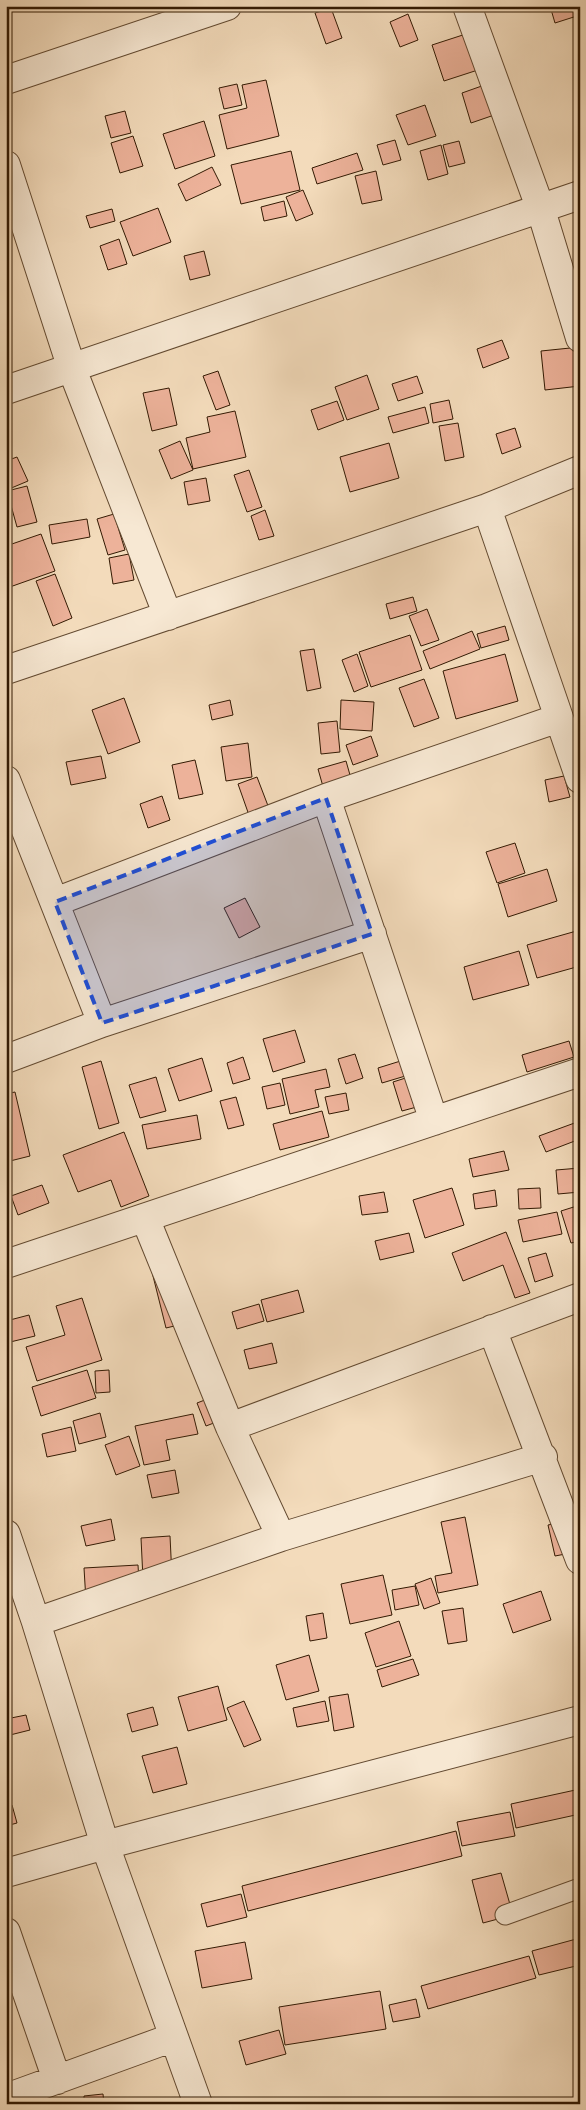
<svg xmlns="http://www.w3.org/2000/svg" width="586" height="2110" viewBox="0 0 586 2110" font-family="'IM FELL Great Primer',serif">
<rect width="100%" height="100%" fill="#f3dbbb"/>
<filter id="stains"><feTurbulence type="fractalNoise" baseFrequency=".004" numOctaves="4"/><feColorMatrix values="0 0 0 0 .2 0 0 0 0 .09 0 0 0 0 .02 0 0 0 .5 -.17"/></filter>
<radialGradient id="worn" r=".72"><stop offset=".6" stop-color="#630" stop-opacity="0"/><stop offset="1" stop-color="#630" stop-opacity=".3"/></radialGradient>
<path fill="#edb29a" stroke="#331a03" d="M550 6H580V15L555 23Z
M331 8 342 38 326 44 315 13Z
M408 14 418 40 400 47 390 22Z
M472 32 484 68 444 81 432 45Z
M266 80 279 136 227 149 219 115 247 108 242 85Z
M493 82 503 112 471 123 462 93Z
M237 84 242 105 224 109 219 88Z
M425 105 436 136 408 145 396 115Z
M125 111 131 133 111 138 105 116Z
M580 119V141L575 120Z
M204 121 215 156 175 169 163 134Z
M133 136 143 166 120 173 111 143Z
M395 140 401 160 383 165 377 145Z
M459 141 465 163 449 167 443 145Z
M441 145 448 174 428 180 420 151Z
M291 151 300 190 241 204 231 165Z
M357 153 363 170 317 184 312 168Z
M212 167 221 185 186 201 178 184Z
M376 171 382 200 362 204 355 176Z
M303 190 313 214 296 221 286 197Z
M284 201 287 216 264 221 261 207Z
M158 208 171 242 133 256 120 222Z
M112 209 115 221 90 228 86 216Z
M119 239 127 264 108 270 100 246Z
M204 251 210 275 190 280 184 256Z
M502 340 509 358 483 368 477 349Z
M580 347V386L545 390 541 351Z
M218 371 230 405 216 410 203 376Z
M367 375 379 409 347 420 335 387Z
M417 376 423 393 398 401 392 384Z
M169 388 177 425 152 431 143 393Z
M449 400 453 419 433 423 430 404Z
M337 401 344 420 318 430 311 410Z
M425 407 429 423 393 433 388 417Z
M235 411 246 457 193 469 186 438 210 432 207 417Z
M458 423 464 457 445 461 439 426Z
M515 428 521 447 502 454 496 434Z
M180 441 193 470 171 479 159 450Z
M389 443 399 478 350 492 340 457Z
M17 457 28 481 9 489 6 483V461Z
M249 470 262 507 247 512 234 475Z
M206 478 210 501 188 505 184 482Z
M27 486 37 522 17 527 7 491Z
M265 510 274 536 259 540 251 516Z
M114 514 125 550 108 555 97 519Z
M87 519 90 537 52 544 49 525Z
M41 534 55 571 7 588 6 546Z
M129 554 134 580 113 584 109 558Z
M55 574 72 618 53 626 36 581Z
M413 597 417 611 390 619 386 604Z
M427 609 439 640 421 646 409 616Z
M505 626 509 640 481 648 477 634Z
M472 631 480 649 430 669 423 651Z
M410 635 422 670 371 687 359 652Z
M314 649 321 688 307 691 300 651Z
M357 654 368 686 354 692 342 660Z
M505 654 518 701 456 719 443 671Z
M424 679 439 718 414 727 399 688Z
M124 698 140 742 108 754 92 710Z
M230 700 233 715 212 720 209 705Z
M341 700 374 702 372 731 340 729Z
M337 721 340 752 321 754 318 723Z
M371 736 378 756 353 765 346 745Z
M248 743 252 777 226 781 221 747Z
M101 756 106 778 71 785 66 762Z
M195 760 203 794 179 799 172 765Z
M346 761 352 782 324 790 318 769Z
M564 776 570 797 549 802 545 780Z
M257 777 270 811 250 818 238 784Z
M162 796 170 820 148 828 140 804Z
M515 843 525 873 497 883 486 852Z
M547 869 557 901 508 917 498 884Z
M245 898 260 927 239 938 224 908Z
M580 930V966L537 978 527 945Z
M519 951 529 985 473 1000 464 967Z
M295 1030 305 1062 273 1072 263 1039Z
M569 1041 574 1057 527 1072 522 1055Z
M355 1054 363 1078 346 1084 338 1059Z
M243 1057 250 1079 233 1084 227 1063Z
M202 1058 212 1091 179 1101 168 1069Z
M407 1059 412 1074 382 1083 378 1068Z
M101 1061 119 1123 99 1129 82 1067Z
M326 1069 330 1087 315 1090 319 1107 290 1114 282 1079Z
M415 1075 424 1105 402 1111 393 1082Z
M156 1077 166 1111 140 1118 129 1085Z
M280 1083 285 1105 267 1109 262 1087Z
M15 1092 30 1156 6 1162V1094Z
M346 1093 349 1110 329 1114 325 1097Z
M236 1097 244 1125 228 1129 220 1101Z
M322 1111 329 1137 280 1150 273 1124Z
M197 1115 201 1139 147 1149 142 1125Z
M580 1121V1139L546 1152 539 1136Z
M124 1132 149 1196 121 1207 111 1180 78 1192 63 1155Z
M504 1151 509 1170 473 1177 469 1159Z
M580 1168V1192L558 1194 556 1170Z
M42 1185 49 1203 18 1215 11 1196Z
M452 1188 464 1225 425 1238 413 1200Z
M540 1188 541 1208 519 1209 518 1189Z
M495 1190 497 1206 475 1209 473 1194Z
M384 1192 388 1212 362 1215 359 1196Z
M580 1205V1241L571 1243 561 1211Z
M557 1212 562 1234 523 1242 518 1220Z
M506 1232 530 1293 515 1298 503 1265 463 1281 452 1253Z
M409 1233 414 1252 380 1260 375 1241Z
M546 1253 553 1276 535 1282 528 1258Z
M151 1268 187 1323 166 1328Z
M298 1290 304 1312 267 1322 261 1300Z
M82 1298 102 1360 37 1381 26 1347 65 1335 56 1306Z
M259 1304 264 1321 237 1329 232 1312Z
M29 1315 35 1336 6 1343V1321Z
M272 1343 277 1363 249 1369 244 1350Z
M87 1370 96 1398 41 1416 32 1387Z
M109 1370 110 1392 96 1393 95 1371Z
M223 1393 232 1416 206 1426 197 1403Z
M100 1413 106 1437 79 1444 73 1421Z
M193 1414 198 1434 166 1440 170 1460 144 1465 135 1426Z
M71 1427 76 1451 47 1457 42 1434Z
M129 1436 140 1466 116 1475 105 1445Z
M175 1470 179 1493 152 1498 147 1475Z
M465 1517 478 1585 438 1593 435 1576 452 1573 441 1522Z
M111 1519 115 1540 86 1546 81 1526Z
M568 1521 576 1552 555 1556 548 1525Z
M170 1536 172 1577 143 1579 141 1538Z
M138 1565 140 1598 86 1601 84 1568Z
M383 1575 392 1615 350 1624 341 1584Z
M431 1578 440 1603 424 1609 415 1584Z
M415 1586 419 1605 395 1610 392 1590Z
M541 1591 551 1620 513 1633 503 1604Z
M463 1608 467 1641 448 1644 442 1611Z
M323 1613 327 1638 310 1641 306 1616Z
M399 1621 411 1656 376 1667 365 1633Z
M309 1655 319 1691 286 1700 276 1665Z
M413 1659 419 1675 382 1687 377 1670Z
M218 1686 227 1720 188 1731 178 1697Z
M348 1694 354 1727 334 1731 329 1697Z
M244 1701 261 1740 244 1747 227 1708Z
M325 1701 329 1721 297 1727 293 1708Z
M153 1707 158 1725 132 1732 127 1714Z
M26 1715 30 1730 6 1736V1719Z
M177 1747 187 1784 153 1793 142 1756Z
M580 1789V1814L516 1828 511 1804Z
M12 1805 17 1823 6 1826V1806Z
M510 1812 515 1836 462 1846 457 1822Z
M456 1831 462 1856 248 1911 242 1886Z
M501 1873 513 1915 483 1923 472 1880Z
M241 1894 247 1917 207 1927 201 1904Z
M580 1938V1965L539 1975 532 1951Z
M245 1942 252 1979 202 1988 195 1951Z
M529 1956 536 1978 428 2009 421 1986Z
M380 1991 386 2029 285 2045 279 2007Z
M416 1999 420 2017 393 2022 389 2005Z
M279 2030 286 2054 246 2065 239 2041Z
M103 2094 104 2104H84V2096Z"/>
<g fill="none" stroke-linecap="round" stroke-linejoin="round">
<defs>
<path id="service" d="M505 1915 580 1888"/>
<path id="minor" d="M467 6 541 210 580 338
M6 80 227 6
M6 165 72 369 168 616
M6 390 580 195
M487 508 580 779
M6 670 487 508 580 470
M6 780 102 1023
M326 798 434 1121
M55 902 326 798 559 718
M6 1059 102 1023 372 934
M145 1218 230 1427 281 1537
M6 1264 580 1072
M492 1329 580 1560
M230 1427 580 1297
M6 1534 36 1622 105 1845 198 2104
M36 1622 281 1537 543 1457
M6 1873 105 1845 580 1720
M6 1932 57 2080
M6 2098 174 2037"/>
</defs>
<use href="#service" stroke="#634a31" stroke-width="21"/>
<use href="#minor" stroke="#634a31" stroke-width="30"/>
<use href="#service" stroke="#f7e8d3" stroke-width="19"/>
<use href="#minor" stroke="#f7e8d3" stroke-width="28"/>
</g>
<path fill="#1d4ed8" fill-opacity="0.2" stroke="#1d4ed8" stroke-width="4" stroke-dasharray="10 6" stroke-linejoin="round" d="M326 798 372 934 102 1023 55 902Z"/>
<rect width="586" height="2110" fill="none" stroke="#f3dbbb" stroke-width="25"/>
<rect x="8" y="8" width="571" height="2095" fill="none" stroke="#331a03" stroke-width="2.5"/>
<rect x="12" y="12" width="561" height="2085" fill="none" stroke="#331a03"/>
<rect width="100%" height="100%" filter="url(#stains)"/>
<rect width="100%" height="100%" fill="url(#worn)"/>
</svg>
